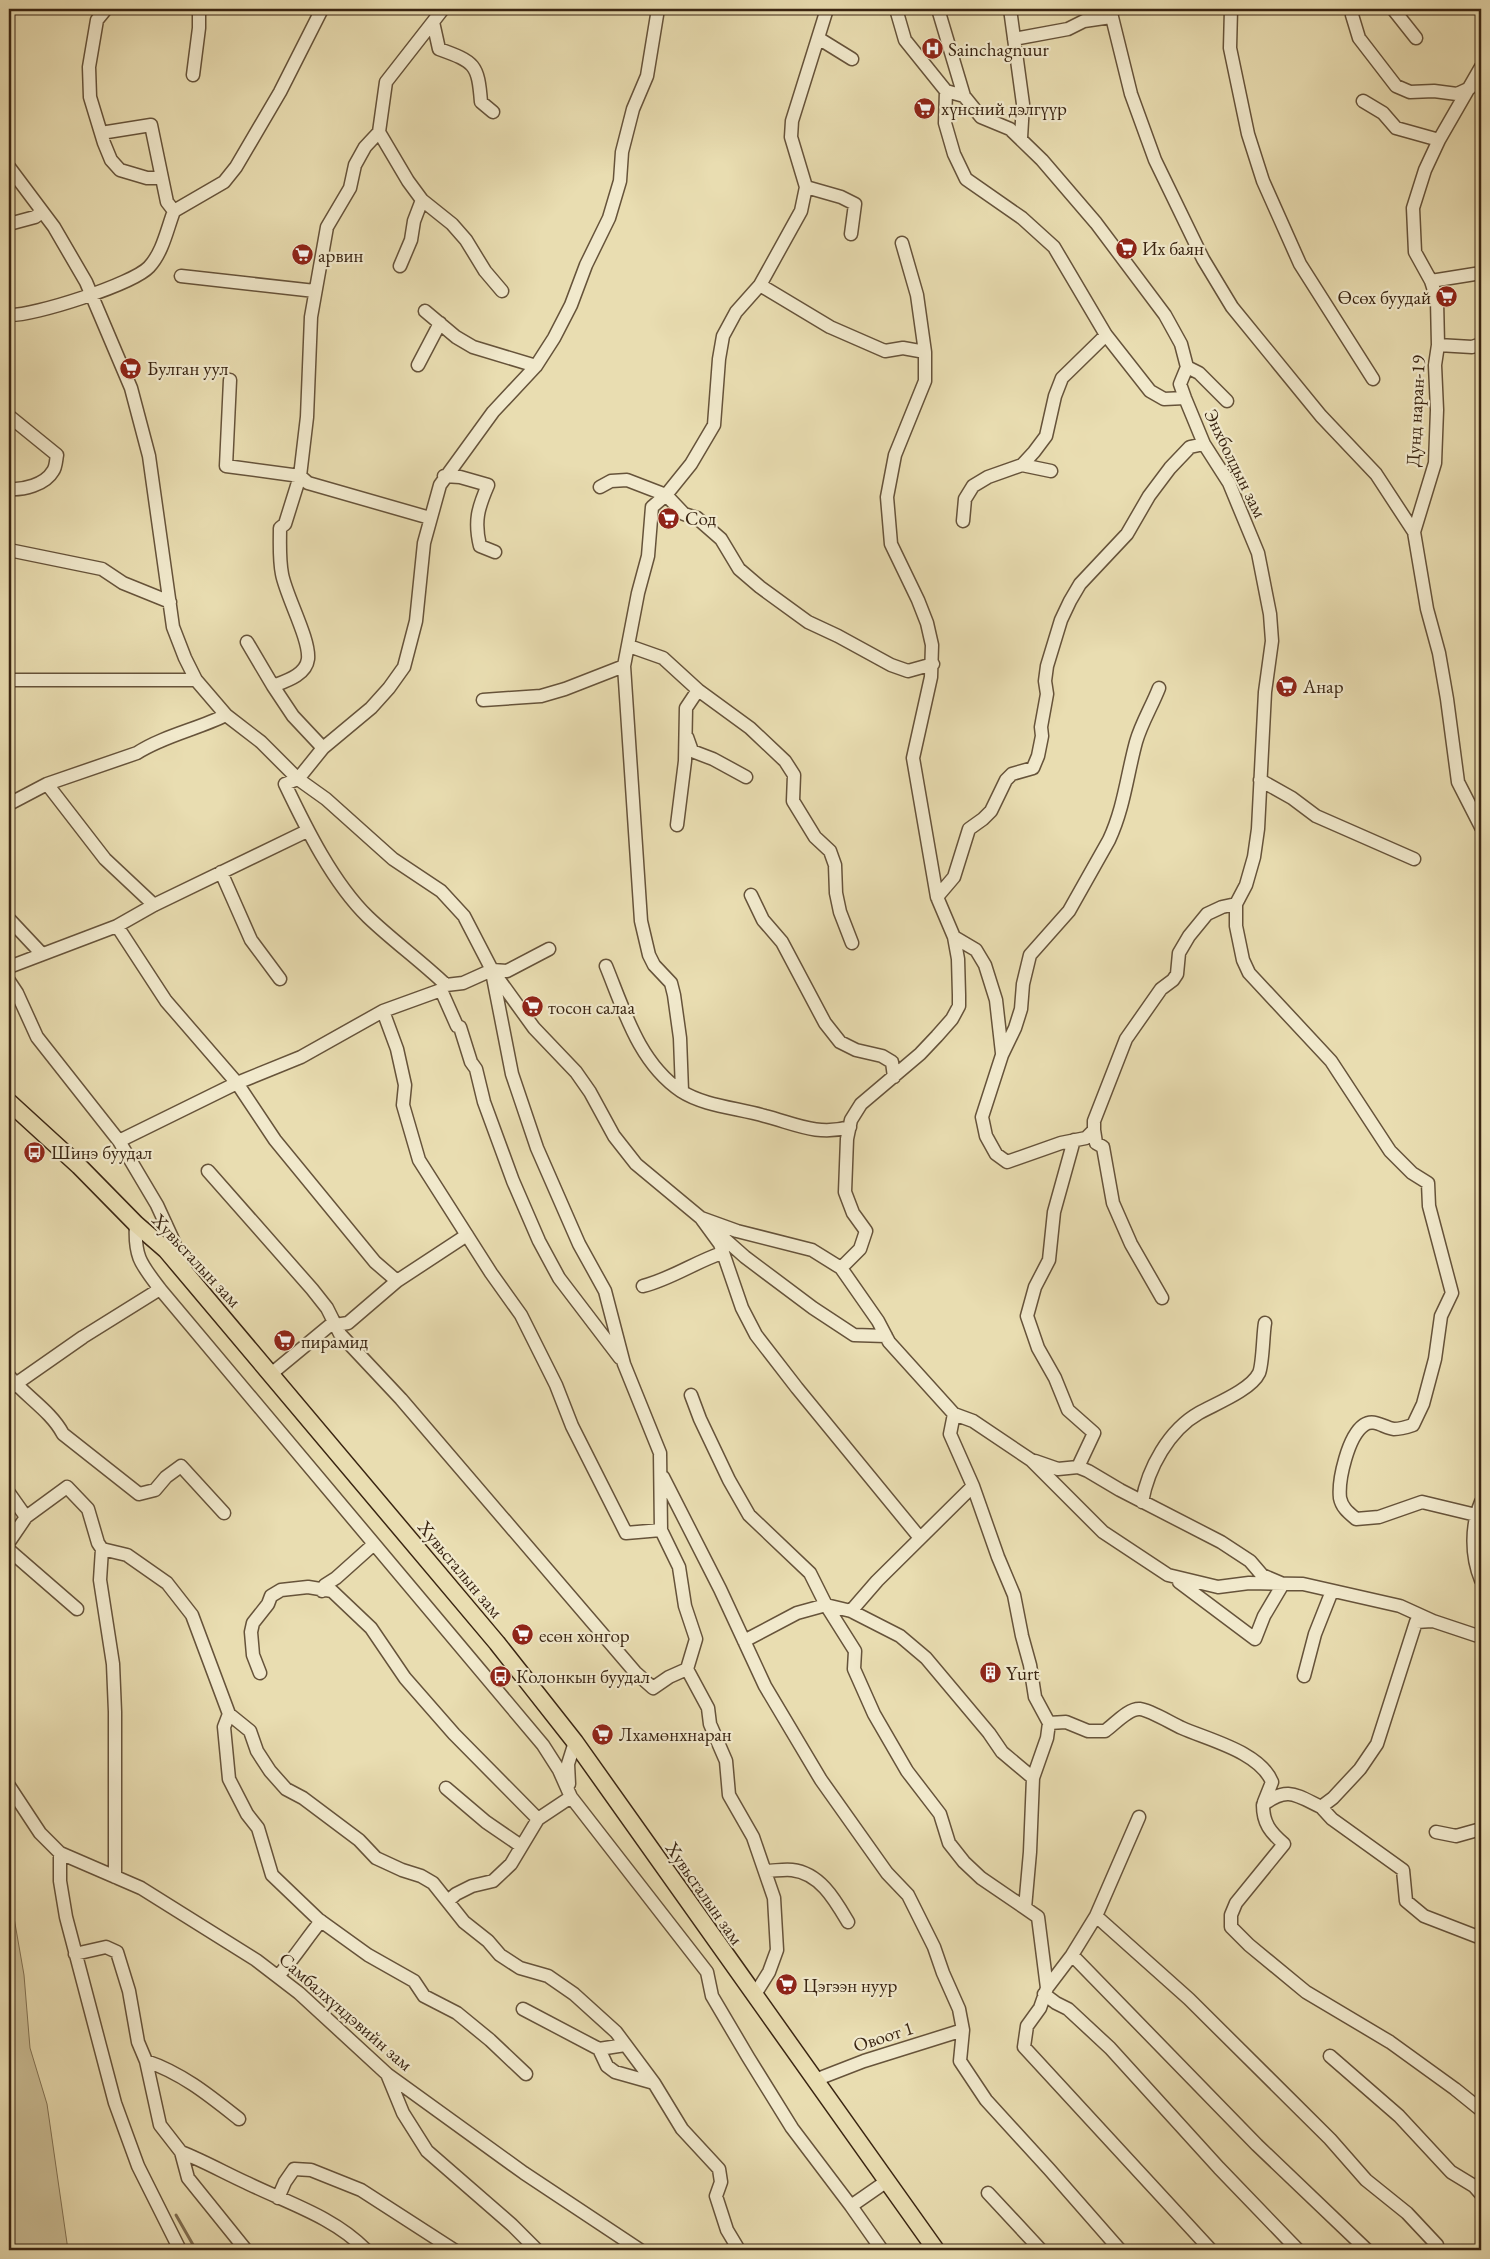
<svg xmlns="http://www.w3.org/2000/svg" width="1490" height="2259" viewBox="0 0 1490 2259" font-family="'EB Garamond',serif">
<rect width="100%" height="100%" fill="#e9ddb1"/>
<filter id="stains"><feTurbulence type="fractalNoise" baseFrequency=".004" numOctaves="4"/><feColorMatrix values="0 0 0 0 .2 0 0 0 0 .09 0 0 0 0 .02 0 0 0 .5 -.17"/></filter>
<radialGradient id="worn" r=".72"><stop offset=".6" stop-color="#630" stop-opacity="0"/><stop offset="1" stop-color="#630" stop-opacity=".3"/></radialGradient>
<path fill="#cbbe96" stroke="#827254" d="M9 1889 24 1975 30 2048 47 2104 68 2250H9Z"/>
<g fill="none" stroke-linecap="round" stroke-linejoin="round">
<path stroke="#806e51" stroke-width="3" d="M176 2215 196 2250"/>
<defs>
<path id="minor" d="M106 9 97 20 89 67 90 97 104 143 111 160 120 170 147 178H162L167 202 174 211
M896 9 905 40 946 91
M938 9 964 96 981 117 1010 129 1042 160 1096 223 1165 315 1181 344 1187 367 1180 384 1185 398 1204 444 1229 483 1258 553 1270 614 1272 641 1265 692 1258 829 1254 857 1246 885 1236 904V926L1243 960 1249 973 1331 1061 1390 1151 1412 1173 1428 1183 1429 1206 1452 1293 1441 1316 1435 1359 1423 1404 1413 1425C1407 1427 1400 1429 1394 1429 1384 1428 1374 1418 1364 1425 1348 1436 1338 1480 1340 1498 1342 1508 1349 1513 1356 1519L1379 1517 1422 1502 1476 1515
M1010 9 1023 104 1021 138
M1110 9 1131 94 1155 160 1203 259 1232 307 1321 416 1376 474 1414 532
M1231 9 1230 48 1248 134 1263 181 1300 264 1373 379
M1393 9 1416 38
M1352 15 1359 38 1396 86 1410 92 1434 91 1457 94 1470 88
M433 22 439 49C475 62 478 64 481 102L493 112
M818 38 852 59
M1014 39 1068 29 1084 21 1111 17
M1481 67 1439 140 1425 170 1413 208 1415 252 1431 281 1437 300 1438 345 1435 365 1437 410 1435 463 1414 532 1427 609 1439 653 1447 699 1458 782 1481 827
M193 75 199 28V9
M964 96 946 91 945 123 954 154 966 179 1022 218 1054 247 1106 335 1150 391 1164 399 1185 398
M1363 101 1383 113 1396 128 1439 140
M379 132 408 181 422 200 452 224 466 240 485 271 502 291
M101 133 151 125 162 178
M9 167 54 227 86 282 131 388 149 456 173 627 185 658 196 680 226 715 261 742 298 779 326 799 393 859 441 891 464 916 492 970 534 1028 576 1072 590 1092 614 1136 636 1164 701 1218 737 1231 812 1250 841 1268 878 1321 889 1342 954 1414 973 1421 1031 1460 1103 1532 1168 1575 1218 1587 1249 1583 1303 1584 1400 1606 1433 1621 1481 1637
M806 187 841 197 855 204 851 234
M9 224 35 217 42 212
M400 266 411 240 414 221 422 200
M181 276 315 291
M1431 281 1481 273
M760 285 830 327 885 351 903 348 925 352
M425 311 456 337 473 347 536 366
M9 315C34 316 133 284 149 267 163 252 167 229 174 211L224 182 236 167 280 92 322 9
M1438 345 1472 347 1481 344
M418 365 440 323
M1187 367 1199 373 1227 401
M230 380 226 466 300 476 307 417 311 317 327 227 350 188 355 165 365 147 379 132 386 82 443 9
M9 416 57 455C56 460 56 467 53 471 45 485 23 490 9 489
M1022 465 1051 471
M444 476 460 477 488 485C478 508 474 521 480 546L495 552
M600 487 611 481 627 480 666 495 684 514 697 518 721 539 739 569 760 587 808 622 838 636 891 665 908 671 933 664
M963 521 965 499 973 486 988 477 1022 465 1034 452 1046 436 1055 396 1062 378 1106 335
M9 550 102 569 123 583 170 602
M247 642 273 686
M629 646 663 658 698 690 750 728 785 761 794 775 793 801 815 837 830 851 835 865 836 893 840 912 852 943
M9 680H196
M1159 688C1152 706 1141 724 1136 742 1127 775 1124 808 1109 840L1069 911 1030 955 1023 984 1021 1009 1015 1028 1002 1055 982 1117 986 1136 996 1154 1007 1162 1061 1143 1086 1138 1094 1130V1121L1126 1039 1161 989 1173 980 1177 974 1179 953 1189 936 1207 914 1222 907 1236 904
M483 700 541 696 565 689 624 666
M687 737 692 751 713 759 746 777
M323 748 293 716 273 686C286 681 306 675 308 659 310 639 286 596 282 574 279 559 280 543 280 528L285 524 300 476 308 483 430 518
M1260 780 1292 798 1316 816 1414 859
M47 784 105 859 154 905
M9 804 47 784 137 753C163 736 198 729 226 715
M677 825 685 761 686 708 698 690
M221 872 251 940 280 979
M751 895 763 920 782 942 825 1023 840 1042 856 1050 882 1056 892 1062 894 1077
M937 897 954 877 969 829 983 819 991 811 1006 780 1012 774 1033 768 1038 756 1042 736 1041 727 1047 694 1045 681 1047 666 1061 620 1070 601 1080 584 1127 534 1149 496 1170 468 1190 447 1204 444
M9 919 41 953
M117 926 166 1001 237 1083 275 1140 375 1262 397 1281 467 1235
M954 937 976 950 985 965 996 1000 1002 1053
M606 966C624 1010 639 1063 681 1091 704 1106 738 1108 765 1116 796 1124 817 1136 850 1127
M9 967 117 926 154 905 307 831
M492 972 512 1074 537 1148 579 1244 605 1291 624 1364 660 1453 661 1530 679 1567 685 1606 696 1639 687 1669 708 1708 710 1724 726 1761 729 1795 753 1837 774 1898 777 1950 769 1972 754 1996
M9 981 17 993 37 1037 119 1141 157 1205 174 1242 181 1265
M446 985C421 961 393 941 368 917 333 883 306 828 285 784L298 779 323 748 371 708 389 688 404 667 416 621 424 543 440 485 493 412 536 366 554 338 571 305 586 265 609 218 620 181 622 152 633 109 647 76 658 9
M441 990 457 1026 460 1027 471 1062 476 1069 484 1102 513 1181 539 1241 559 1278 620 1358
M383 1011 397 1049 405 1085 403 1105 419 1160 491 1273 521 1315 556 1385 572 1426 626 1533 661 1530
M682 1091 680 1038 674 995 671 983 654 965 649 955 641 921 624 666 638 593 648 556 652 507 666 495 691 464 714 425 719 359 723 336 736 312 760 285 801 211 806 187 791 137 792 121 827 9
M1094 1130 1096 1143 1103 1147 1113 1203 1131 1244 1162 1298
M1074 1140 1054 1212 1049 1260 1035 1287 1027 1316 1038 1348 1055 1378 1068 1410 1094 1433 1078 1467
M119 1141 237 1083 301 1057 383 1011 441 990 446 985 463 983 492 970 507 971 549 949
M208 1171 312 1289 327 1308 340 1334 401 1399 635 1672 653 1688 669 1677 687 1669
M841 1268 860 1249 866 1231 853 1213 845 1192 847 1139 851 1120 861 1104 920 1054 937 1036 952 1019 959 1006V995L958 959 954 937 937 897 913 758 931 677 932 645 927 623 918 600 891 544 887 497 895 455 925 381V352L917 295 902 243
M643 1286C671 1279 695 1262 722 1253
M160 1289 543 1745 559 1770 571 1797 707 1972 712 1996 748 2057 792 2128 851 2206 887 2181
M886 1336 854 1335 813 1308 745 1257 701 1218 720 1244 742 1308 756 1335 797 1388 920 1538
M271 1374 329 1326 348 1323 397 1281
M9 1376C25 1396 51 1411 63 1434L139 1494 155 1490 166 1477 181 1466 224 1513
M10 1388 83 1337 160 1289C141 1264 134 1257 136 1224
M691 1395 700 1419 729 1480 749 1515 810 1573 826 1605 855 1651 854 1669 874 1714 907 1771 940 1814 949 1843 964 1862 981 1878 1025 1908
M954 1414 950 1434 973 1486 998 1557 1014 1595 1022 1636 1030 1665 1035 1697 1049 1723 1047 1738 1033 1778 1030 1852 1025 1908 1038 1917 1047 1988 1040 2008 1027 2026 1024 2047 1211 2250
M1035 1461 1058 1469 1078 1467 1088 1471 1120 1490 1221 1542 1250 1561 1262 1575 1283 1584 1264 1616 1255 1639 1179 1582
M663 1477 720 1589 765 1686 821 1780 887 1873 908 1895 934 1947 943 1973 959 2009 963 2030 960 2061 986 2100 1049 2169 1120 2250
M9 1493 26 1517
M1142 1502C1148 1468 1169 1430 1199 1413 1215 1404 1251 1390 1259 1373 1263 1364 1263 1333 1265 1323
M1481 1502C1471 1526 1471 1556 1481 1580
M9 1542 26 1517 67 1487 88 1509 98 1543 102 1549 100 1580 113 1664 115 1712V1877
M102 1549 127 1555 167 1583 192 1615 229 1714 250 1731 257 1751 270 1771 286 1789 303 1798 359 1840 376 1858 402 1870 421 1876 433 1883 464 1922 488 1941 500 1955 520 1968 548 1976 574 1994 616 2032 654 2083
M9 1550 77 1609
M322 1591 325 1585 336 1578 374 1544
M851 1611 877 1581 973 1486
M1432 1621 1416 1622 1377 1744 1360 1769 1333 1798 1321 1807C1296 1795 1287 1786 1263 1805 1263 1823 1270 1832 1284 1844L1236 1903 1231 1915V1927L1249 1945 1306 1992 1390 2042 1455 2089 1481 2110
M744 1641 797 1613 826 1605 851 1611 900 1636 926 1658 989 1733 1002 1752 1033 1778
M260 1673 253 1655 251 1632 253 1623 268 1604 271 1596 281 1590 308 1587 332 1591 371 1628 405 1678 454 1734 538 1819
M1304 1676 1315 1634 1332 1591
M229 1714 224 1727 229 1779 247 1814 258 1828 272 1875 318 1919 368 1955 414 1981 424 1996 457 2013 490 2040 526 2074
M1049 1723 1066 1722 1088 1731H1105C1114 1725 1128 1708 1140 1709 1150 1710 1171 1723 1182 1728 1209 1740 1260 1752 1272 1782L1264 1802
M569 1784 568 1764 575 1742
M9 1786 40 1833 60 1853 141 1888 256 1960 299 1993 387 2074 524 2173 640 2250
M446 1788 486 1822 521 1846
M1321 1807 1332 1819 1403 1870 1406 1901 1424 1916 1481 1938
M1436 1832 1456 1836 1481 1829
M60 1853V1881L66 1917 115 2103 138 2166 180 2250
M765 1871C774 1871 784 1869 792 1870 820 1873 835 1900 848 1922
M448 1901 456 1894 472 1886 493 1881 511 1864 538 1819 571 1797
M1096 1916 1189 1999 1330 2139 1366 2180 1407 2213 1437 2245 1438 2250
M75 1954 106 1947 117 1952 129 1991 138 2042 146 2061 160 2125 181 2152 188 2178 246 2250
M1072 1955 1257 2145 1367 2250
M278 1976C294 1959 306 1939 321 1921
M1047 1988 1072 1955 1096 1916 1139 1817
M1044 1994 1056 2003 1068 2009 1110 2048 1219 2168 1298 2250
M523 2009 599 2049 607 2066 615 2072 654 2083 682 2129 719 2169 721 2182 716 2196 727 2230 739 2250
M599 2049 625 2045
M1330 2056 1399 2116 1451 2172 1474 2186 1481 2194
M146 2061C182 2073 210 2096 239 2119
M387 2074 403 2113 427 2151 512 2225 537 2250
M815 2080 864 2061 963 2030
M181 2152C204 2161 225 2173 247 2183 288 2203 334 2217 366 2250
M988 2193 1041 2250
M278 2198 285 2182 294 2169 311 2170 361 2190 454 2250
M851 2206 882 2250"/>
<path id="major" d="M9 1102 79 1166 136 1224 166 1250 497 1643 575 1742 936 2250"/>
</defs>
<use href="#minor" stroke="#66533a" stroke-width="15"/>
<use href="#major" stroke="#3a2512" stroke-width="19"/>
<use href="#minor" stroke="#f1e9cc" stroke-width="12"/>
<use href="#major" stroke="#e9ddb1" stroke-width="16"/>
</g>
<defs>
<symbol id="hospital-disc" viewBox="-11 -11 22 22"><circle r="9.5" fill="#8f2418" stroke="#f1e9cc"/><path d="M-5-5h3v3.5h4V-5h3V5h-3V1.5h-4V5h-3Z" fill="#fff"/></symbol>
<symbol id="supermarket-disc" viewBox="-11 -11 22 22"><circle r="9.5" fill="#8f2418" stroke="#f1e9cc"/><path d="M-6-5.5h2.5l.6 2H6L4.5 2H-2.5L-4.4-4H-6ZM-1.5 3.2a1.3 1.3 0 1 0 .1 0ZM3 3.2a1.3 1.3 0 1 0 .1 0Z" fill="#fff"/></symbol>
<symbol id="bus-disc" viewBox="-11 -11 22 22"><circle r="9.5" fill="#8f2418" stroke="#f1e9cc"/><path d="M-5-6H5V4H4V6H2V4H-2V6H-4V4H-5ZM-3.5-4V0h7V-4ZM-3.5 1.2v1.5H-2V1.2ZM2 1.2v1.5H3.5V1.2Z" fill="#fff"/></symbol>
<symbol id="building-disc" viewBox="-11 -11 22 22"><circle r="9.5" fill="#8f2418" stroke="#f1e9cc"/><path d="M-4-6H4V6H1V3H-1V6H-4ZM-2.5-4.3h1.7v1.8h-1.7ZM.8-4.3h1.7v1.8H.8ZM-2.5-1h1.7V.8h-1.7ZM.8-1h1.7V.8H.8Z" fill="#fff"/></symbol>
</defs>
<g fill-rule="evenodd">
<use href="#hospital-disc" x="920" y="36" width="25" height="25"/>
<use href="#supermarket-disc" x="912" y="96" width="25" height="25"/>
<use href="#supermarket-disc" x="1114" y="236" width="25" height="25"/>
<use href="#supermarket-disc" x="290" y="242" width="25" height="25"/>
<use href="#supermarket-disc" x="1434" y="284" width="25" height="25"/>
<use href="#supermarket-disc" x="118" y="356" width="25" height="25"/>
<use href="#supermarket-disc" x="656" y="506" width="25" height="25"/>
<use href="#supermarket-disc" x="1274" y="674" width="25" height="25"/>
<use href="#supermarket-disc" x="520" y="994" width="25" height="25"/>
<use href="#bus-disc" x="22" y="1140" width="25" height="25"/>
<use href="#supermarket-disc" x="272" y="1328" width="25" height="25"/>
<use href="#supermarket-disc" x="510" y="1622" width="25" height="25"/>
<use href="#building-disc" x="978" y="1660" width="25" height="25"/>
<use href="#bus-disc" x="488" y="1664" width="25" height="25"/>
<use href="#supermarket-disc" x="590" y="1722" width="25" height="25"/>
<use href="#supermarket-disc" x="774" y="1972" width="25" height="25"/>
</g>
<g text-anchor="middle" stroke-width="4.5" stroke-linejoin="round" paint-order="stroke">
<g font-size="19" fill="#3a2512" stroke="#f1e9cc" text-anchor="start">
<text x="948" y="56">Sainchagnuur</text>
<text x="941" y="115">хүнсний дэлгүүр</text>
<text x="1142" y="255">Их баян</text>
<text x="318" y="262">арвин</text>
<text x="1431" y="304" text-anchor="end">Өсөх буудай</text>
<text x="147" y="375">Булган уул</text>
<text x="685" y="525">Сод</text>
<text x="1303" y="693">Анар</text>
<text x="548" y="1014">тосон салаа</text>
<text x="51" y="1159">Шинэ буудал</text>
<text x="301" y="1348">пирамид</text>
<text x="539" y="1642">есөн хонгор</text>
<text x="1006" y="1680">Yurt</text>
<text x="516" y="1683">Колонкын буудал</text>
<text x="619" y="1741">Лхамөнхнаран</text>
<text x="803" y="1992">Цэгээн нуур</text>
</g>
<g font-size="19" fill="#3a2512" stroke="#f1e9cc">
<text transform="translate(1415 411) rotate(-87)" y="7">Дунд наран-19</text>
<text transform="translate(1236 463) rotate(64)" y="7">Энхболдын зам</text>
<text transform="translate(197 1260) rotate(47)" y="7">Хувьсгалын зам</text>
<text transform="translate(461 1569) rotate(50)" y="7">Хувьсгалын зам</text>
<text transform="translate(705 1893) rotate(55)" y="7">Хувьсгалын зам</text>
<text transform="translate(346 2011) rotate(41)" y="7">Самбалхүндэвийн зам</text>
<text transform="translate(883 2036) rotate(-18)" y="7">Овоот 1</text>
</g>
</g>
<rect width="1490" height="2259" fill="none" stroke="#e9ddb1" stroke-width="30"/>
<rect x="10" y="10" width="1470" height="2239" fill="none" stroke="#3a2512" stroke-width="2.5"/>
<rect x="15" y="15" width="1460" height="2229" fill="none" stroke="#3a2512"/>
<rect width="100%" height="100%" filter="url(#stains)"/>
<rect width="100%" height="100%" fill="url(#worn)"/>
</svg>
